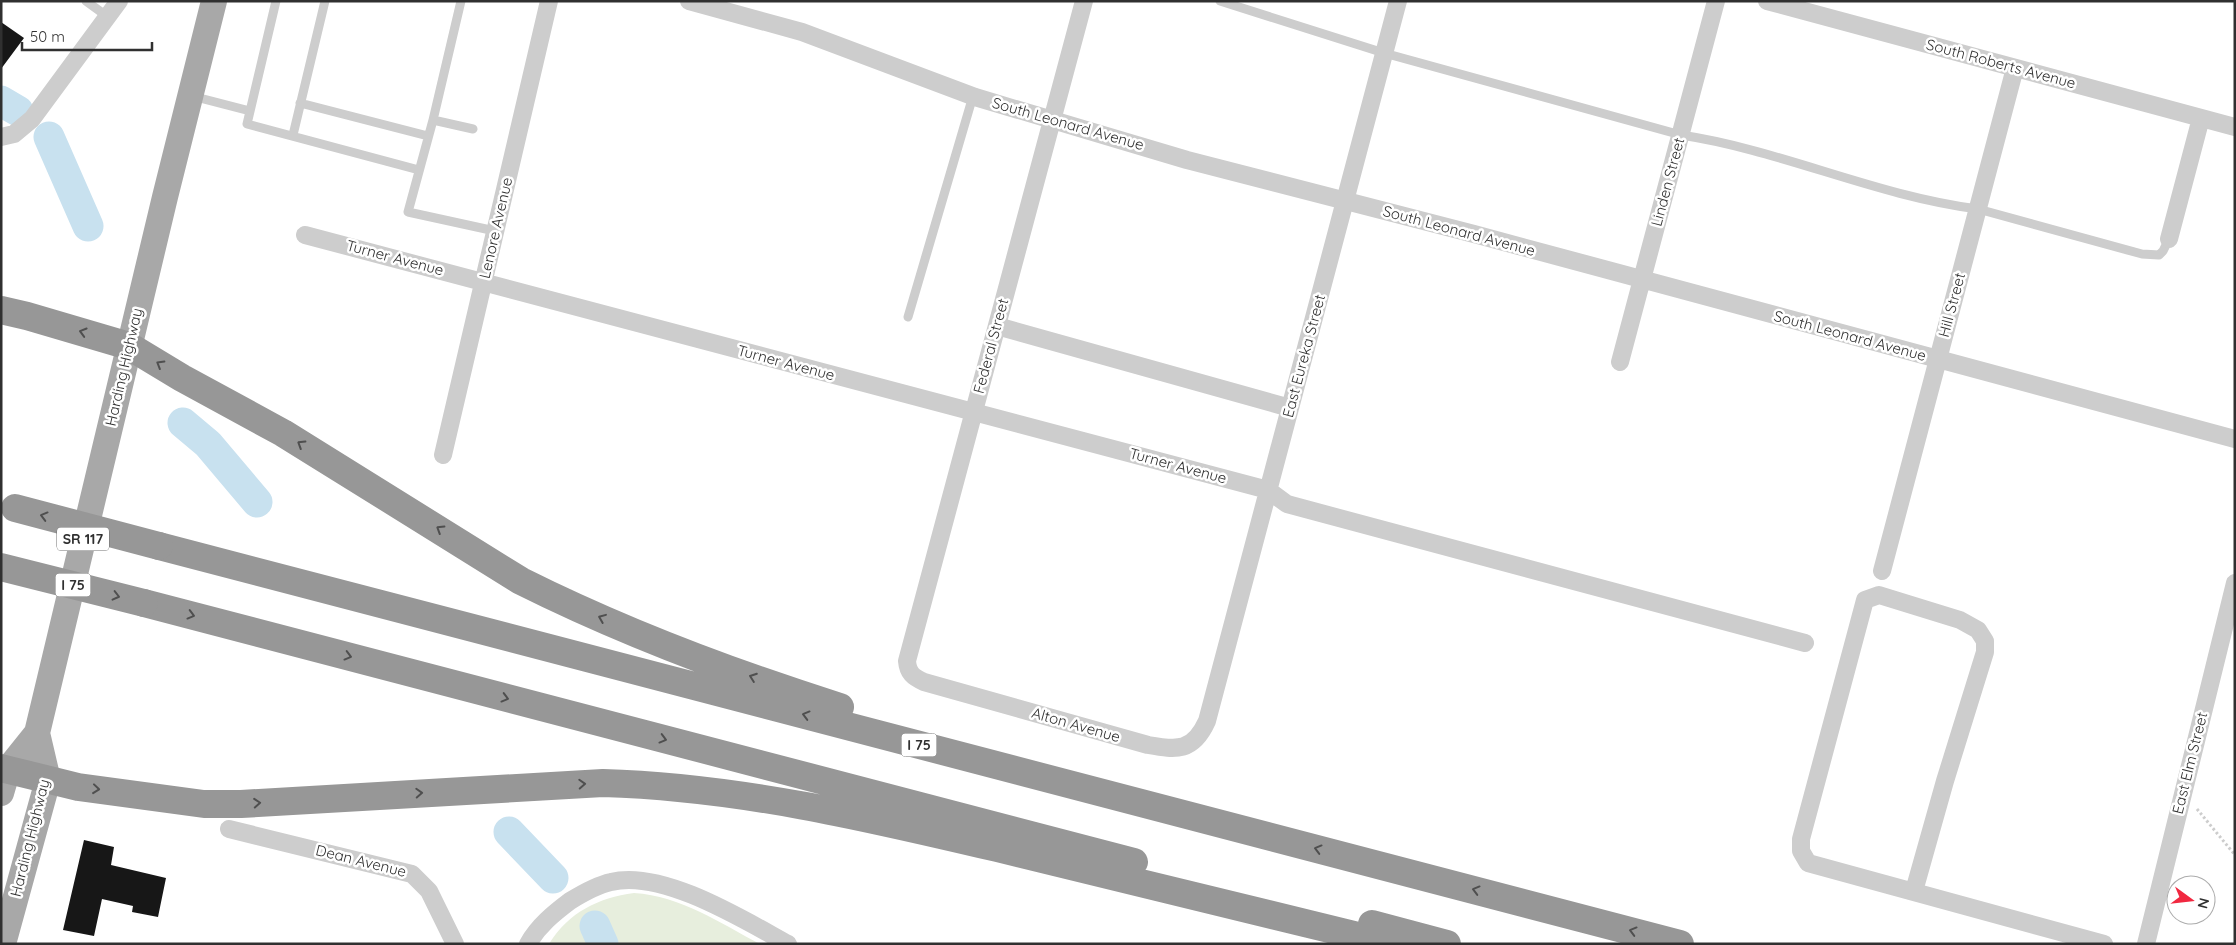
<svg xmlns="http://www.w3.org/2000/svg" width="2236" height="945" viewBox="0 0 2236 945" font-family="Quicksand,sans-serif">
<rect width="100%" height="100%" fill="#fff"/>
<path fill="#e7eedd" d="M634 893C681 896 720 923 760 944H549C569 912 598 898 634 893Z"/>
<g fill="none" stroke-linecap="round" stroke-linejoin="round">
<path stroke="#c8e1ef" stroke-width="31" d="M1 101 18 111
M49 137 88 226
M183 423 208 444 257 502
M509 832 553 878
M595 926 603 944"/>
</g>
<path fill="#171717" d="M1 22 24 38 1 69Z
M84 840 114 847 111 865 166 878 158 917 132 912 133 906 102 899 94 936 63 930Z"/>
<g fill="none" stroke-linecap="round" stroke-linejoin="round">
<path stroke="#cdcdcd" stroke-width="3" stroke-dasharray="2.5 2.5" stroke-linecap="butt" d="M2197 809 2235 855"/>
<path stroke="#cdcdcd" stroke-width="9" d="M86 1 108 17
M276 1 247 124 419 170
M1220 1 1384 53 1681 135C1781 150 1876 196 1978 209L2142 254 2159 255 2163 251 2169 239
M192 96 250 111
M300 103 428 136
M433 120 461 1
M473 129 433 120 408 212 495 231
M293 135 325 1
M908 317 973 96"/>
<path stroke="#cdcdcd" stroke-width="18" d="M689 1 802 32 975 97 1187 160 1474 234 2235 439
M1084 1 907 661C908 673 913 677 924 682L1148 745C1177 750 1193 752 1207 721L1398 1
M1767 1 2235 127
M1 137 14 134 32 119 119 1
M305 235 1268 490 1287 504 1805 643
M2169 239 2201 118
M997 326 1290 408
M1620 362 1716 1
M443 455 549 1
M1882 571 2015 68
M229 829 412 874 429 891 455 944
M1914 891 1945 781 1985 652V641L1978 630 1960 620 1879 595 1865 600 1801 839V851L1808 863 2104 944
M528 944C538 926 554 913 570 901 583 893 597 885 611 882 662 869 744 920 788 944
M2146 944 2235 583"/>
<path stroke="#a8a8a8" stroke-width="26" d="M1 793 8 769 37 733 165 197 214 1
M3 944 48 780 37 733"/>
<path stroke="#979797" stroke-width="28" d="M1 310 27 316 129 346 182 378 283 433 521 581C623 632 732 673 840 707
M159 546 1680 944
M144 603 1134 862
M1 768 78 787 204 804H241L603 783C738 787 866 817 997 848 1129 879 1260 912 1391 944
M1372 924 1447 944"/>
<path stroke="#979797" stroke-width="28" d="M15 508 159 546
M1 567 144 603"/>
</g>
<defs><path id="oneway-chevron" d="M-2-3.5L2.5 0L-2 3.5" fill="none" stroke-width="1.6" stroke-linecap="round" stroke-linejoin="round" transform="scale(1.25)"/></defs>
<g stroke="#4f4f4f">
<use href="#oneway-chevron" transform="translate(83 332) rotate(-164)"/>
<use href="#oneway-chevron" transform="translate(160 364) rotate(-149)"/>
<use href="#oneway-chevron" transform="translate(301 444) rotate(-148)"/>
<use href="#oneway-chevron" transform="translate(44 516) rotate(-165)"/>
<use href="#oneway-chevron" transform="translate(440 529) rotate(-148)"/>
<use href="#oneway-chevron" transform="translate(116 596) rotate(14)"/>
<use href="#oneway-chevron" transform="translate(191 615) rotate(15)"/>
<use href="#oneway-chevron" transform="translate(602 618) rotate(-158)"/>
<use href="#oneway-chevron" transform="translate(348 656) rotate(15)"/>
<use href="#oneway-chevron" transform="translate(753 677) rotate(-160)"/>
<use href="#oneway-chevron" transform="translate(505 698) rotate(15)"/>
<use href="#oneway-chevron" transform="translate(806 715) rotate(-165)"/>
<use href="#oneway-chevron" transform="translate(663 739) rotate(15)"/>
<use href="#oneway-chevron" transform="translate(582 784) rotate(-3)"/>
<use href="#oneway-chevron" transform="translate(96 789) rotate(6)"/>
<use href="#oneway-chevron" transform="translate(419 793) rotate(-3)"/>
<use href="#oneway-chevron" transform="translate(257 803) rotate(-4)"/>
<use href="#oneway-chevron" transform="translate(1318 849) rotate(-165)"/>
<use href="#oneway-chevron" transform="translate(1476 890) rotate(-165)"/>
<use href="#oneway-chevron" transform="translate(1633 931) rotate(-165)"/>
</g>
<g text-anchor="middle" stroke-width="5" stroke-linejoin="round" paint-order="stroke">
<g fill="#fff" stroke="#6e6e6e" stroke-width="1">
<rect x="57" y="527.5" width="52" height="23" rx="4"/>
<rect x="55.5" y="573.5" width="35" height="23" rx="4"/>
<rect x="901.5" y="733.5" width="35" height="23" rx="4"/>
</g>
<g font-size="14" font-weight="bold" fill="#303030">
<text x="83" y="544">SR 117</text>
<text x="73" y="590">I 75</text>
<text x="919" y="750">I 75</text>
</g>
<g font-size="15" fill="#303030" stroke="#fff">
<text transform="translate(2001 64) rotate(15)" y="5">South Roberts Avenue</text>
<text transform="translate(1068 124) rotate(16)" y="5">South Leonard Avenue</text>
<text transform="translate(1668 182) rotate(-75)" y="5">Linden Street</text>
<text transform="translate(496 228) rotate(-77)" y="5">Lenore Avenue</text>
<text transform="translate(1459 231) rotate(15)" y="5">South Leonard Avenue</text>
<text transform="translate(395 258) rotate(15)" y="5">Turner Avenue</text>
<text transform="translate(1952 305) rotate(-75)" y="5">Hill Street</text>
<text transform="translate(1850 336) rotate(15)" y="5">South Leonard Avenue</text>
<text transform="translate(991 346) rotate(-75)" y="5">Federal Street</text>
<text transform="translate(1304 356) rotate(-75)" y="5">East Eureka Street</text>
<text transform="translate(786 363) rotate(15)" y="5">Turner Avenue</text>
<text transform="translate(124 367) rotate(-77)" y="5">Harding Highway</text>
<text transform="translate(1178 466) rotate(15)" y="5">Turner Avenue</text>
<text transform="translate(1076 725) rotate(16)" y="5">Alton Avenue</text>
<text transform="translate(2190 763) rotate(-76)" y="5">East Elm Street</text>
<text transform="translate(30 838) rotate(-76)" y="5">Harding Highway</text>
<text transform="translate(361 861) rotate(14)" y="5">Dean Avenue</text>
</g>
</g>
<rect width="2236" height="945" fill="none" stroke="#303030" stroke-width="5"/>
<g transform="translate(2191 900) rotate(105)"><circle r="24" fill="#ffffff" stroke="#acacac"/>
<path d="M0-4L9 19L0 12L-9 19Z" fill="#f12840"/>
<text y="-8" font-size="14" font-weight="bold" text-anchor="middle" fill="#303030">N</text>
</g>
<path d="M22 42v8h130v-8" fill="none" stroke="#303030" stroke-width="2.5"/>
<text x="30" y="42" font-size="15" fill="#303030" stroke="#ffffff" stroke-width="4" paint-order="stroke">50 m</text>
</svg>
